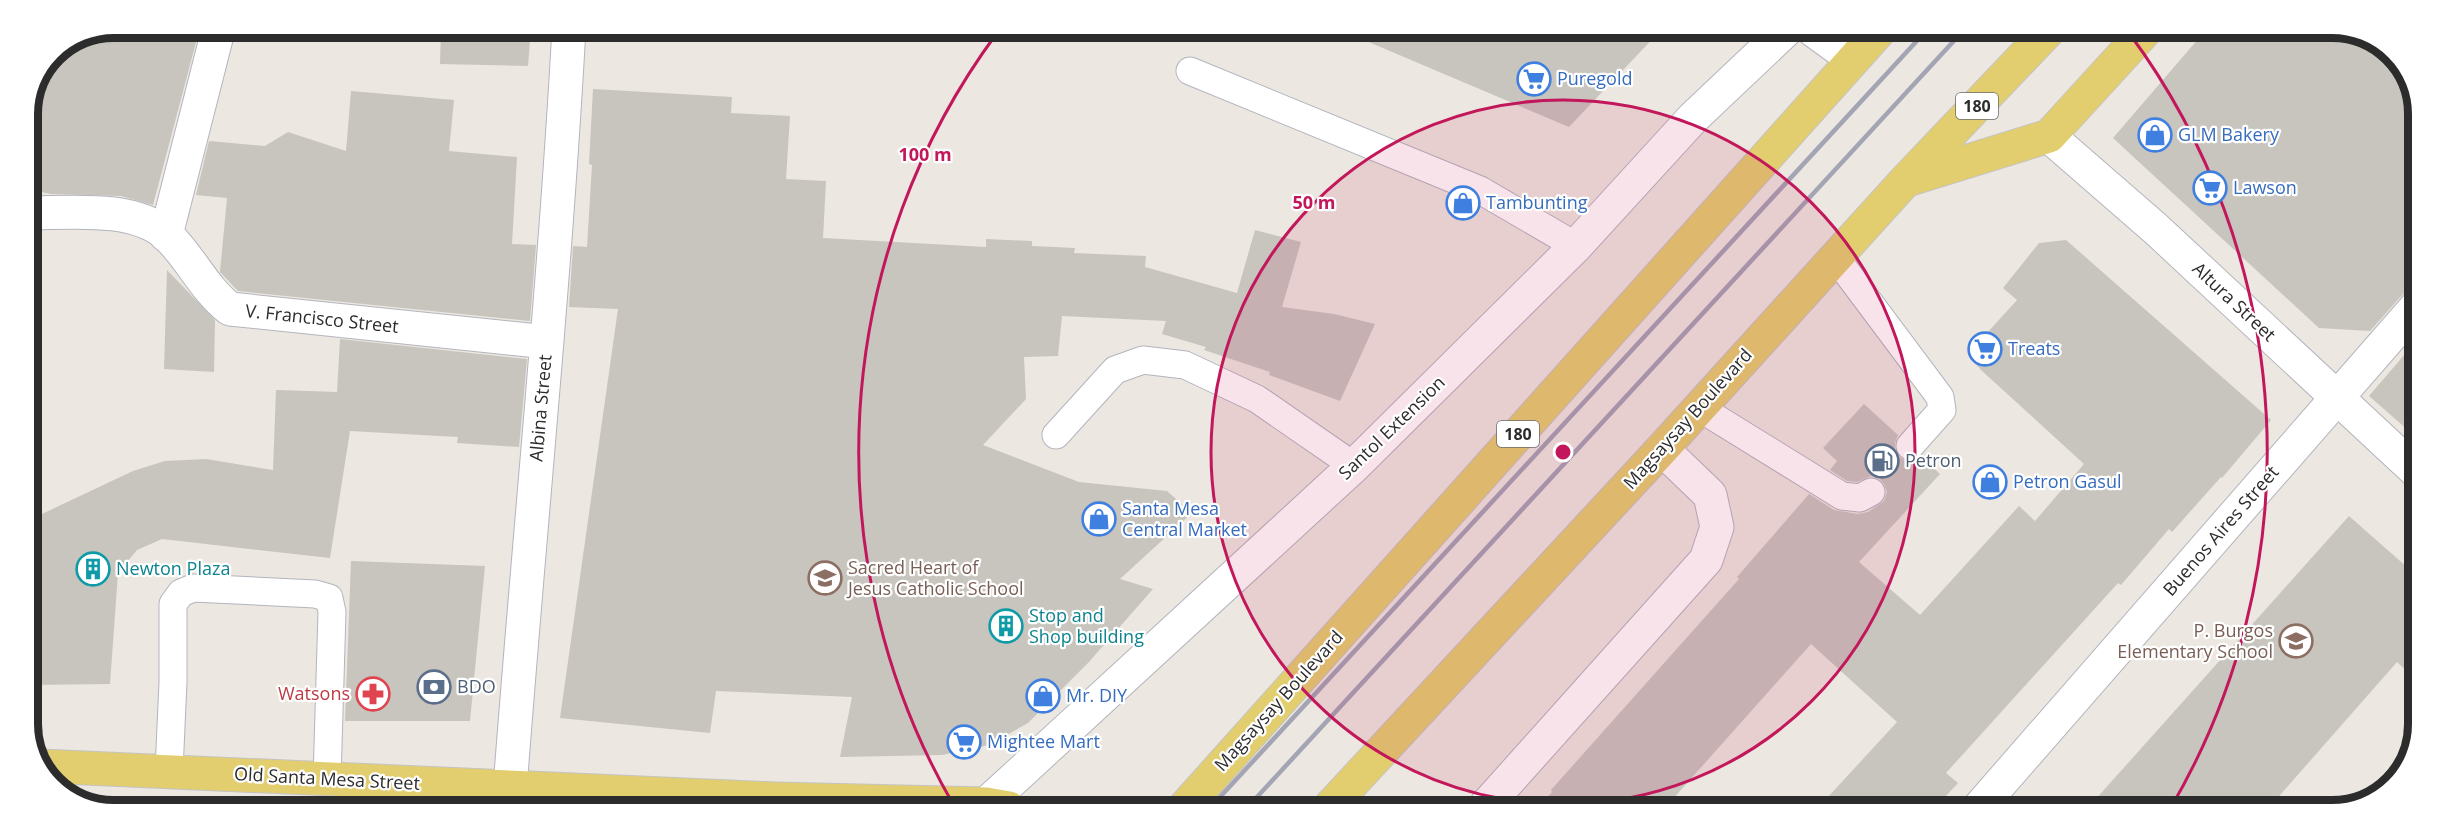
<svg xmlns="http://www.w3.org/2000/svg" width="2446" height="838" viewBox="0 0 2446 838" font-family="'Open Sans',sans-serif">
<rect width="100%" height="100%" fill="#ece7e0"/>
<path fill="#c8c5be" d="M114 27H200L153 205 121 196 51 194 27 189V108L53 52Z
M441 28H531L528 66 440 64Z
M1338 29 1661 30 1569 127Z
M2205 31 2360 32 2401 61 2419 108 2418 288 2410 289 2403 294 2370 331 2319 328 2113 138Z
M593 89 732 97 731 113 790 116 786 179 826 181 823 238 986 247V239L1032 241V246L1075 248 1074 253 1146 256 1145 267 1237 293 1255 230 1301 242 1282 307 1334 314 1375 324 1340 401 1269 375 1270 372 1204 350 1206 347 1162 334 1166 321 1062 316 1058 356 1024 357 1026 399 983 445 1079 482 1167 491 1192 513 1120 579 1153 589 1088 663 1028 723 989 745 942 755 840 757 852 697 716 691 710 733 560 718 618 309 569 307 573 246 587 247 592 165 589 164Z
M351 91 454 100 449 151 517 157 512 244 536 245 530 321 238 291 220 272 227 198 196 195 209 141 265 146 288 132 346 151Z
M2066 240 2271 420 2222 478 2221 477 2172 532 2169 529 2121 585 2118 583 1946 773 1958 783 1933 810H1816L1897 722 1811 644 1663 810 1537 809 1552 792 1551 790 1739 579 1737 577 1809 494 1834 510 1858 514 1868 512 1884 501 1887 492 1884 484 1880 479 1871 476 1857 482 1847 481 1830 470 1837 461 1823 448 1864 404 1898 435 1895 443V450L1899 457 1907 461H1915L1922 457 1940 474 1859 562 1920 615 2019 506 2035 521 2084 464 1981 370 1968 354 2017 300 2003 288 2039 243Z
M167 270 215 320 214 372 164 369Z
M340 339 527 359 519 447 457 443 458 437 350 431 330 558 162 539 137 550 118 573 110 684 27 685V521L133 471 165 461 206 459 273 470 276 390 337 392Z
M2417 340V438L2369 396Z
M2349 516 2416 575 2415 679 2397 662 2266 811 2086 810Z
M351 561 485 566 470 721H345Z"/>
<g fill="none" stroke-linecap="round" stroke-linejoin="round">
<defs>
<path id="service" d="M1190 71 1480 190 1576 246
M1836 258 1940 397 1942 410 1910 446
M1698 407 1842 496 1860 498 1871 492
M1056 435 1115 370 1143 360 1185 365 1257 399 1354 466
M169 771 173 682V604L181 593 193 588 315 594 329 598 332 612 327 780"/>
<path id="pedestrian" d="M166 235 219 27"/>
<path id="minor" d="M1813 30 1853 59
M27 213C69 213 134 205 167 235 191 258 204 289 230 309L547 342
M510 788C529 535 555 282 569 28
M1483 809 1706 560 1717 527 1710 495 1662 449
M1977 810 2417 306"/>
<path id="tertiary" d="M2049 136 2156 229 2416 471
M982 808 1354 466 1576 246 1693 118 1786 30"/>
<path id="primary" d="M1907 180 2049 136 2145 31
M41 766 776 799 986 804 1009 808
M1183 809 1879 31
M1328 809 1662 449 1906 180 2048 31"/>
</defs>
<use href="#service" stroke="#b3b5be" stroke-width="29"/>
<use href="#pedestrian" stroke="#b3b5be" stroke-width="35"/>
<use href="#minor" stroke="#b3b5be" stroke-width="35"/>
<use href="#tertiary" stroke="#b3b5be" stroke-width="35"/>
<use href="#primary" stroke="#c4c4c4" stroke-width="35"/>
<use href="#service" stroke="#fff" stroke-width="27"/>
<use href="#pedestrian" stroke="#fff" stroke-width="33"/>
<use href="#minor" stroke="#fff" stroke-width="33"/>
<use href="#tertiary" stroke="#fff" stroke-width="33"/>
<use href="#primary" stroke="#e2ce6f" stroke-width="33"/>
<path stroke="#a3a4b4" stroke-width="4.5" d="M1209 809 1926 31
M1246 809 1963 31"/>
</g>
<circle cx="1563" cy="452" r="352" fill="#c2185b" fill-opacity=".12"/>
<g fill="none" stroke="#c2185b" stroke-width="3">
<circle cx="1563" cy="452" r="352"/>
<path d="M953 804A704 704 0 0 1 997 33M2129 33A704 704 0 0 1 2170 809"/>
</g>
<defs>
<symbol id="supermarket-ring" viewBox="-11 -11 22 22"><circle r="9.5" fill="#fff" stroke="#3f7fe0" stroke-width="1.5"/><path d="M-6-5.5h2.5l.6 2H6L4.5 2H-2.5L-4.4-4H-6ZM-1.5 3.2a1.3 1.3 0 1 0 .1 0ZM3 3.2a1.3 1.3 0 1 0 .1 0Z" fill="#3f7fe0"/></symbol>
<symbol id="shop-ring" viewBox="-11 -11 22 22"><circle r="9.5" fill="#fff" stroke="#3f7fe0" stroke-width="1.5"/><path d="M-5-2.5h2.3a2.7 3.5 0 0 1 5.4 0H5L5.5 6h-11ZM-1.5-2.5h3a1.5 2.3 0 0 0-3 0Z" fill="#3f7fe0"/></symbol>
<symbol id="fuel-ring" viewBox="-11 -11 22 22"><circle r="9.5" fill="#fff" stroke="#5c6f8a" stroke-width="1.5"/><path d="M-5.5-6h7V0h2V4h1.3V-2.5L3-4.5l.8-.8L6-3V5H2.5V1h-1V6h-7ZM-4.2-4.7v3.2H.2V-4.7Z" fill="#5c6f8a"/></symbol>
<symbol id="building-ring" viewBox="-11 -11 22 22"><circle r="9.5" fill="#fff" stroke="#0f9aa8" stroke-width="1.5"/><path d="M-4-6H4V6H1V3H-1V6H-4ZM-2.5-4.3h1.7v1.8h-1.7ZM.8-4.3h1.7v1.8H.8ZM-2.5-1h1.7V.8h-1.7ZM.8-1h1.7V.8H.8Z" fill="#0f9aa8"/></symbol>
<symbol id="school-ring" viewBox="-11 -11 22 22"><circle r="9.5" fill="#fff" stroke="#8d6e63" stroke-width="1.5"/><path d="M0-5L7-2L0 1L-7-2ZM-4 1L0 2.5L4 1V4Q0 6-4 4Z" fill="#8d6e63"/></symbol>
<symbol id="bank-ring" viewBox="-11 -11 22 22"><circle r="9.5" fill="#fff" stroke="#5c6f8a" stroke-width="1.5"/><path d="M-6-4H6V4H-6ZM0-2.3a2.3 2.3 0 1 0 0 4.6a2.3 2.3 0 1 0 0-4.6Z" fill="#5c6f8a"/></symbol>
<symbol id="pharmacy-ring" viewBox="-11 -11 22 22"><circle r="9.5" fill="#fff" stroke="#e0444e" stroke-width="1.5"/><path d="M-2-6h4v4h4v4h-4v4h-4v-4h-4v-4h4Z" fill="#e0444e"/></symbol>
</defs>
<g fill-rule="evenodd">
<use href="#supermarket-ring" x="1515" y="60" width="38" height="38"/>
<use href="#shop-ring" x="2136" y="116" width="38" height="38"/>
<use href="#supermarket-ring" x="2191" y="169" width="38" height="38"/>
<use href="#shop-ring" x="1444" y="184" width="38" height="38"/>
<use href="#supermarket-ring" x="1966" y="330" width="38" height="38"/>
<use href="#fuel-ring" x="1863" y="442" width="38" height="38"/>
<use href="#shop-ring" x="1971" y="463" width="38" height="38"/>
<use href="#shop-ring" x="1080" y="500" width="38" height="38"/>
<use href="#building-ring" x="74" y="550" width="38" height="38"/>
<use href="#school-ring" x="806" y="559" width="38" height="38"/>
<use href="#building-ring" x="987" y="607" width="38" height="38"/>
<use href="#school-ring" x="2277" y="622" width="38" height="38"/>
<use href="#bank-ring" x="415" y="668" width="38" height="38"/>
<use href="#pharmacy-ring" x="354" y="675" width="38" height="38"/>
<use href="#shop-ring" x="1024" y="677" width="38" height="38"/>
<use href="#supermarket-ring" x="945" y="723" width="38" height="38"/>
</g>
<g text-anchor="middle" stroke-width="4.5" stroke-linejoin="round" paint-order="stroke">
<g fill="#fff" stroke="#6b6b6b" stroke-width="1.5">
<rect x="1956" y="93" width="42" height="26" rx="4.5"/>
<rect x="1497" y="421" width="42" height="26" rx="4.5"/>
</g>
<g font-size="16" font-weight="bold" fill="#2c2c2c">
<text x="1977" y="112">180</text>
<text x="1518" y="440">180</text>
</g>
<g font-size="18" fill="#366cbe" stroke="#fff" text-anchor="start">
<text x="1557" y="85">Puregold</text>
<text x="2178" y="141">GLM Bakery</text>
<text x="2233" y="194">Lawson</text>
<text x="1486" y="209">Tambunting</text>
<text x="2008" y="355">Treats</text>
<text x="2013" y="488">Petron Gasul</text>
<text x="1122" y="515">Santa Mesa<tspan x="1122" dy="21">Central Market</tspan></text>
<text x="1066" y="702">Mr. DIY</text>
<text x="987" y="748">Mightee Mart</text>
</g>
<g font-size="18" fill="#2c2c2c" stroke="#fff">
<text transform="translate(2234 302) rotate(43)" y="6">Altura Street</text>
<text transform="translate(322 319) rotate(6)" y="6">V. Francisco Street</text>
<text transform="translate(541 408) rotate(-85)" y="6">Albina Street</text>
<text transform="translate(1688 419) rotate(-48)" y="6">Magsaysay Boulevard</text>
<text transform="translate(1392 428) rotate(-44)" y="6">Santol Extension</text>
<text transform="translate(2221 531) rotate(-49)" y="6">Buenos Aires Street</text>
<text transform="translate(1279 701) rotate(-48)" y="6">Magsaysay Boulevard</text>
<text transform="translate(327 779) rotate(3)" y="6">Old Santa Mesa Street</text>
</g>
<g font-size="18" fill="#4e5e75" stroke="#fff" text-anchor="start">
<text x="1905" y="467">Petron</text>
<text x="457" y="693">BDO</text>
</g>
<g font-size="18" fill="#785e54" stroke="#fff" text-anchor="start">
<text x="848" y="574">Sacred Heart of<tspan x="848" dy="21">Jesus Catholic School</tspan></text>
<text x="2273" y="637" text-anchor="end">P. Burgos<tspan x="2273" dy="21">Elementary School</tspan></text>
</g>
<g font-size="18" fill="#0d838f" stroke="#fff" text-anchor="start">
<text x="116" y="575">Newton Plaza</text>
<text x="1029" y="622">Stop and<tspan x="1029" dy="21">Shop building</tspan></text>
</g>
<g font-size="18" fill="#be3a42" stroke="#fff" text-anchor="end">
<text x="350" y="700">Watsons</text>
</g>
</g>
<path d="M0 0H2446V838H0ZM114 38H2332A76 76 0 0 1 2408 114V724A76 76 0 0 1 2332 800H114A76 76 0 0 1 38 724V114A76 76 0 0 1 114 38Z" fill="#fff" fill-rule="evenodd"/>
<path fill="none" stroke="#2c2c2c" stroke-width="8" d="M114 38H2332A76 76 0 0 1 2408 114V724A76 76 0 0 1 2332 800H114A76 76 0 0 1 38 724V114A76 76 0 0 1 114 38Z"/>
<circle cx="1563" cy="452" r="9" fill="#c2185b" stroke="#fff" stroke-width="3"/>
<g font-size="18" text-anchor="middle" font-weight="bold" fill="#c2185b" stroke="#fff" stroke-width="4.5" stroke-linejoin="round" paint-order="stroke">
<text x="925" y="161">100 m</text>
<text x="1314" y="209">50 m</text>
</g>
</svg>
